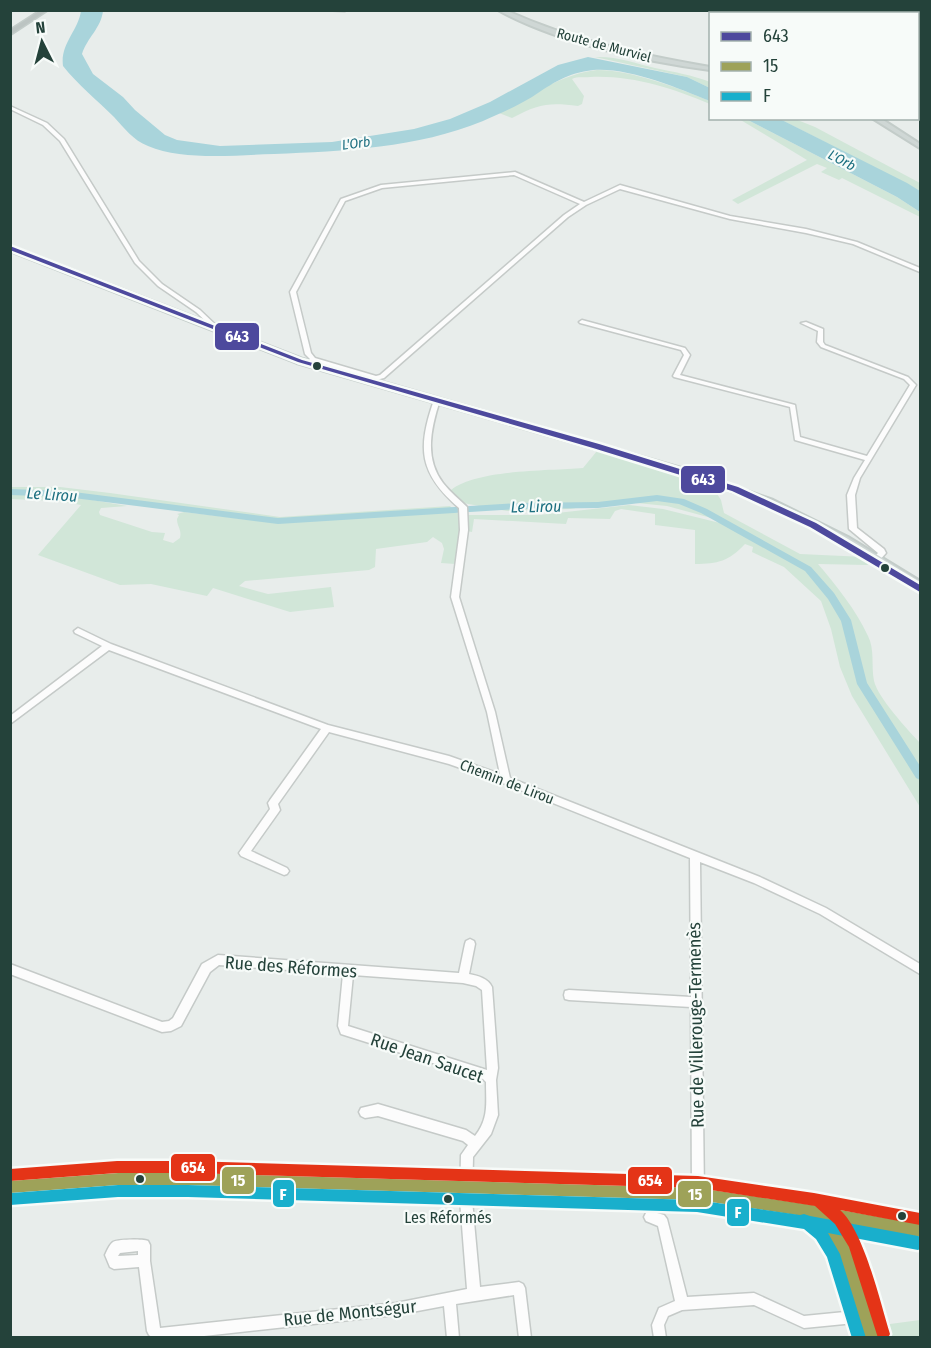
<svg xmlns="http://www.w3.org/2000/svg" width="931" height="1348" viewBox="0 0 931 1348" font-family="'Fira Sans Condensed',sans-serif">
<rect width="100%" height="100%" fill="#e8edeb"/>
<path fill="#d1e6d8" d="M595 57C616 56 635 63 655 68 674 72 692 75 710 82V88L687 77Z
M597 70C632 70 678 88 710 101V104C672 88 632 75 590 77 583 78 578 76 572 79L584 96 582 104 578 106C549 102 538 104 512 118L499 113C533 96 557 75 597 70Z
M739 119H746L897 197 920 212V217L842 178 839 180 821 172 827 168 817 164 738 204 732 200 807 160Z
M780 119H795L815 127 920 183V191Z
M597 451 712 486 721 500 724 513 800 554 865 557 871 563 867 565 818 564C836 585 856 610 868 636 875 650 871 665 874 681 878 698 908 730 920 743V807L852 696 840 667 831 629 821 601 784 567 752 552 753 547 745 544C729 561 718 564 695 564V530L655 525V514L621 509 615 511 610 519 568 518 566 524 474 519 472 532 467 531V515H539L629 505 663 509 720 523 806 566 726 522 667 506 617 501 570 509 507 511 463 503 449 492C471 469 550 471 583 468Z
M11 487H60L110 493 280 517 450 506 453 509 277 520 140 505 63 493 11 491Z
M11 493 64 495 127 506 101 508 99 512 100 515 152 532 165 533 163 540 173 543 180 538C182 529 177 527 177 519L179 515 177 514 184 512 277 523 454 512 460 514 462 525 455 564 441 563 444 549 442 543 433 537 427 542 376 549 375 567 369 570 245 581 239 586 268 594 331 587 334 607 290 612 213 588 207 596 151 584 120 585 38 555 81 505 58 501 11 499Z
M920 1320V1337H879L875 1326Z"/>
<path fill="#a9d4db" d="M81 11H103C101 28 87 38 82 54L93 74 123 97 135 110 165 135 177 140 220 146 332 142 414 129 450 119 490 102 558 65 588 57 687 77 710 88V101C678 88 628 67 593 70 567 73 553 83 532 97 517 106 499 114 483 121 417 148 344 151 274 154 236 155 183 161 148 146 133 140 125 129 114 117 97 100 78 85 63 66 60 44 78 31 81 11Z
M746 119H780L907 183 920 191V212L897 197Z"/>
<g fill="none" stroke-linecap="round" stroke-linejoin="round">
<path fill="#a9d4db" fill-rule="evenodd" d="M10 489 66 491 278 518 519 503 598 502 657 495 684 499 707 509 811 567 834 593 851 620 867 683 920 766V780L916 778 857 684 841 621 828 599 805 571 701 513 679 504 657 501 598 508 519 509 278 524 66 497 10 495Z"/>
<defs>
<path id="minor" d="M320 10H347L345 11Z
M729 10H735L740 14H734Z
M838 10H846L855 14H847Z
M918 27H920V29H918Z
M10 106 47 123 64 139 139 261 162 284 200 310 221 330V332H217L196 312 158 286 135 263 60 141 43 125 10 109Z
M515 172 584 202 620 185 730 216 806 229 857 242 920 268V272L853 244 806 233 730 219 620 189 586 205 568 217 384 378 376 380 314 361 309 362 308 361 310 359 305 354 290 292 341 199 381 185ZM514 175 580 204 564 215 380 375 376 376 315 358 311 353 296 292 345 201 382 188Z
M582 320 685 348 690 355 680 375 795 405 800 437 867 456 910 385 904 379 821 347 817 342 818 331 801 323 806 322 823 329V342L825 345 908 377 916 385 860 478 855 495 857 528 884 549 886 553 878 562H872L871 560 878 553 849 529 847 495 854 478 865 460 795 440 790 407 674 377 673 376 684 355 681 350 580 323 579 322Z
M437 398 440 400C431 428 424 458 443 483 450 492 459 499 467 507L468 530 459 597 495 712 510 778 760 877 826 908 920 964V974L820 914 754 883 700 862 704 1194 702 1198 698 1200 694 1198 692 1194 691 1007 569 1000 565 999 564 995 565 991 569 990 691 997 690 858 503 783 449 764 329 732 278 804 280 810 278 813 251 851 287 868 289 871 287 874 284 875 241 856 239 853 270 809 268 803 270 800 321 729 109 650 10 724V716L102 646 75 633 74 631 78 628 111 644 328 725 449 756 500 774 487 712 451 597 460 530 459 508C419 473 417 449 434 400Z
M470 939 474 941 475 944 469 974C478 976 488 978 492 987L498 1068 496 1080 498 1115 491 1134 473 1157 472 1200 480 1287 519 1282 523 1284 525 1288 531 1338H519L514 1295 456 1304 459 1338H447L444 1306 396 1315 186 1338H153L149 1335 147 1331 139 1267 114 1269 110 1267 105 1255C107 1251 109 1245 113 1242 119 1239 142 1239 148 1241L150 1245V1261L160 1328 396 1303 467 1289 460 1200 461 1155 468 1145 463 1141 378 1116 365 1118 361 1116 359 1112 361 1108 378 1104 466 1130 475 1136C489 1118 486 1104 486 1082L483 1079 341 1034 338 1026 343 974 219 965 210 972 181 1026 171 1031 162 1032 10 974V964L162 1022 169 1021 173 1018 202 964 218 955 459 973 465 944 466 941ZM353 975 463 983 476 986 482 990 487 1070 348 1026ZM138 1251V1255L118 1256 120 1253Z
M650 1211 664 1215 667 1219 687 1297 754 1293 804 1316 865 1310 869 1312 871 1316 869 1320 865 1322 804 1328 754 1305 682 1310 668 1316 664 1325 666 1338H654L652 1325 659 1308 675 1301 658 1226 646 1221 644 1217 646 1213Z"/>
<path id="major" d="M498 10H505C571 40 639 55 710 67V70C643 61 558 43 498 10Z
M872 118H880L920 144V148Z
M10 246 303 359 688 470 773 500 848 537 920 581V588L842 541 767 504 682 474 297 363 10 251Z
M118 1172H188L698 1187 812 1203 920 1223V1238C898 1236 860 1218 852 1249L880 1338H864L837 1253 825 1231 809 1218 698 1201 188 1186H166L164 1190 159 1192 31 1199 26 1197 24 1193 10 1194V1180ZM837 1223 847 1225 842 1232Z"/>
<path id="highway" d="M41 10H48L10 35V30Z"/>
</defs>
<use href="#minor" stroke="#c5cac8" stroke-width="3"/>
<use href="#major" stroke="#c3ccc9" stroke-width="4"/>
<use href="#highway" stroke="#c3ccc9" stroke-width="3"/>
<use href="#minor" fill="#fcfcfc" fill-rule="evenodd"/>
<use href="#major" fill="#cfd7d5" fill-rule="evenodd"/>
<use href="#highway" fill="#bcc4c2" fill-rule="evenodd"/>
<defs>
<path id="bus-1" d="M10 246 302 360 599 444 738 487 816 523 920 585V592L810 527 732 491 593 448 298 362 10 250Z"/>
<path id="bus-2" d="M118 1173H188L698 1188 812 1205 920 1224V1237L835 1222 851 1249 879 1338H865L838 1252 825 1231 809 1217 698 1200 188 1185H118L10 1193V1181Z"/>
<path id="bus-3" d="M118 1185H188L697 1200 800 1215 804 1214 810 1216 918 1236 920 1237V1249L918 1250 828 1233 840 1254 866 1338H852L827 1257 816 1239 804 1229 697 1212 188 1197H118L10 1205 11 1193Z"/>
<path id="bus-4" d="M117 1161H188L698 1176 814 1193 920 1213V1225L840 1210C864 1231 880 1302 890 1334L888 1338H878L849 1247 835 1224 815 1206 698 1188 188 1173H117L10 1181V1169Z"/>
</defs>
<use href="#bus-1" stroke="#f7fbf9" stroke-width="5"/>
<use href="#bus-2" stroke="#f7fbf9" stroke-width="5"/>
<use href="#bus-3" stroke="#f7fbf9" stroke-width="5"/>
<use href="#bus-4" stroke="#f7fbf9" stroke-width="5"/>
<use href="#bus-1" fill="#4d499d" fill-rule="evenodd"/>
<use href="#bus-2" fill="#9ea259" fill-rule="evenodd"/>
<use href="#bus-3" fill="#19afcc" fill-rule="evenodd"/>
<use href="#bus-4" fill="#e43417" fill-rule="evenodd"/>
</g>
<g fill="#24423a" stroke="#f7fbf9" stroke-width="2">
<circle cx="317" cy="366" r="5"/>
<circle cx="885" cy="568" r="5"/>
<circle cx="140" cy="1179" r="5"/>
<circle cx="448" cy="1199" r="5"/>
<circle cx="902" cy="1216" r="5"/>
</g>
<g text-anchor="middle" stroke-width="4.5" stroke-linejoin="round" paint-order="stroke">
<g font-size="14" fill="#24423a" stroke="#f7fbf9">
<text transform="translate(604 45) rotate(15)" y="5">Route de Murviel</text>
</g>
<g font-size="14" font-style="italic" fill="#1c6f80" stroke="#f7fbf9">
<text transform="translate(356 143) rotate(-7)" y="5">L'Orb</text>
<text transform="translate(842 160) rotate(28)" y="5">L'Orb</text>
</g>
<g font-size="15" fill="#24423a" stroke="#f7fbf9">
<text transform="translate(507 782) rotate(21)" y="5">Chemin de Lirou</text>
</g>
<g font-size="16" font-style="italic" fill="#1c6f80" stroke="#f7fbf9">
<text transform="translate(52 494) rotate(4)" y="6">Le Lirou</text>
<text transform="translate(536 506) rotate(-1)" y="6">Le Lirou</text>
</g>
<g font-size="16" fill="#24423a" stroke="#f7fbf9">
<text x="448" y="1223">Les Réformés</text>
</g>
<g font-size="18" fill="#24423a" stroke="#f7fbf9">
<text transform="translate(291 967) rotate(4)" y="6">Rue des Réformes</text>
<text transform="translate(696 1025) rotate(-91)" y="6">Rue de Villerouge-Termenès</text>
<text transform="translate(427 1058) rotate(19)" y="6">Rue Jean Saucet</text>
<text transform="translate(350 1313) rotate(-6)" y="6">Rue de Montségur</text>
</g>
</g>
<g stroke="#f7fbf9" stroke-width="2">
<rect x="214" y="322" width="46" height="29" rx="6" fill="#4d499d"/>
<rect x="680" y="465" width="46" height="29" rx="6" fill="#4d499d"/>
<rect x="170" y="1153" width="46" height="29" rx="6" fill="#e43417"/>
<rect x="221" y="1166" width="34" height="29" rx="6" fill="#9ea259"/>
<rect x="627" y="1166" width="46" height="29" rx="6" fill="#e43417"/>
<rect x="272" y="1179" width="23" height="29" rx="6" fill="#19afcc"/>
<rect x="677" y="1180" width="35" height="28" rx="6" fill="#9ea259"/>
<rect x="726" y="1198" width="24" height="29" rx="6" fill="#19afcc"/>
</g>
<g font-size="16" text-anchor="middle" font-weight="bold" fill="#fff">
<text x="237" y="342">643</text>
<text x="703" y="485">643</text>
<text x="193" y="1173">654</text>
<text x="238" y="1186">15</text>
<text x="650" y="1186">654</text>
<text x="283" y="1200">F</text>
<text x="695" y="1200">15</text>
<text x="738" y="1218">F</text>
</g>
<rect width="931" height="1348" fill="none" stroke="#24423a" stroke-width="24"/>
<rect x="709" y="12" width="210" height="108" fill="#f7fbf9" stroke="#a3b1ad" stroke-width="1.5"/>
<rect x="721" y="32" width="30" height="9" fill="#4d499d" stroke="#a3b1ad" stroke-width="1.5"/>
<text x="763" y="42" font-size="18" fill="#24423a">643</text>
<rect x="721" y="62" width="30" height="9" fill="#9ea259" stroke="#a3b1ad" stroke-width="1.5"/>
<text x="763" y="72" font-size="18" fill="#24423a">15</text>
<rect x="721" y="92" width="30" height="9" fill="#19afcc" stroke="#a3b1ad" stroke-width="1.5"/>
<text x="763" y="102" font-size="18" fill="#24423a">F</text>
<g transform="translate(42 42) rotate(354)" stroke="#f7fbf9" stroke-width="4.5" paint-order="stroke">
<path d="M0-4.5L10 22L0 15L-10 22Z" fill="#24423a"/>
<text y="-9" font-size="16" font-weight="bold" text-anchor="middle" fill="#24423a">N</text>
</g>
</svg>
